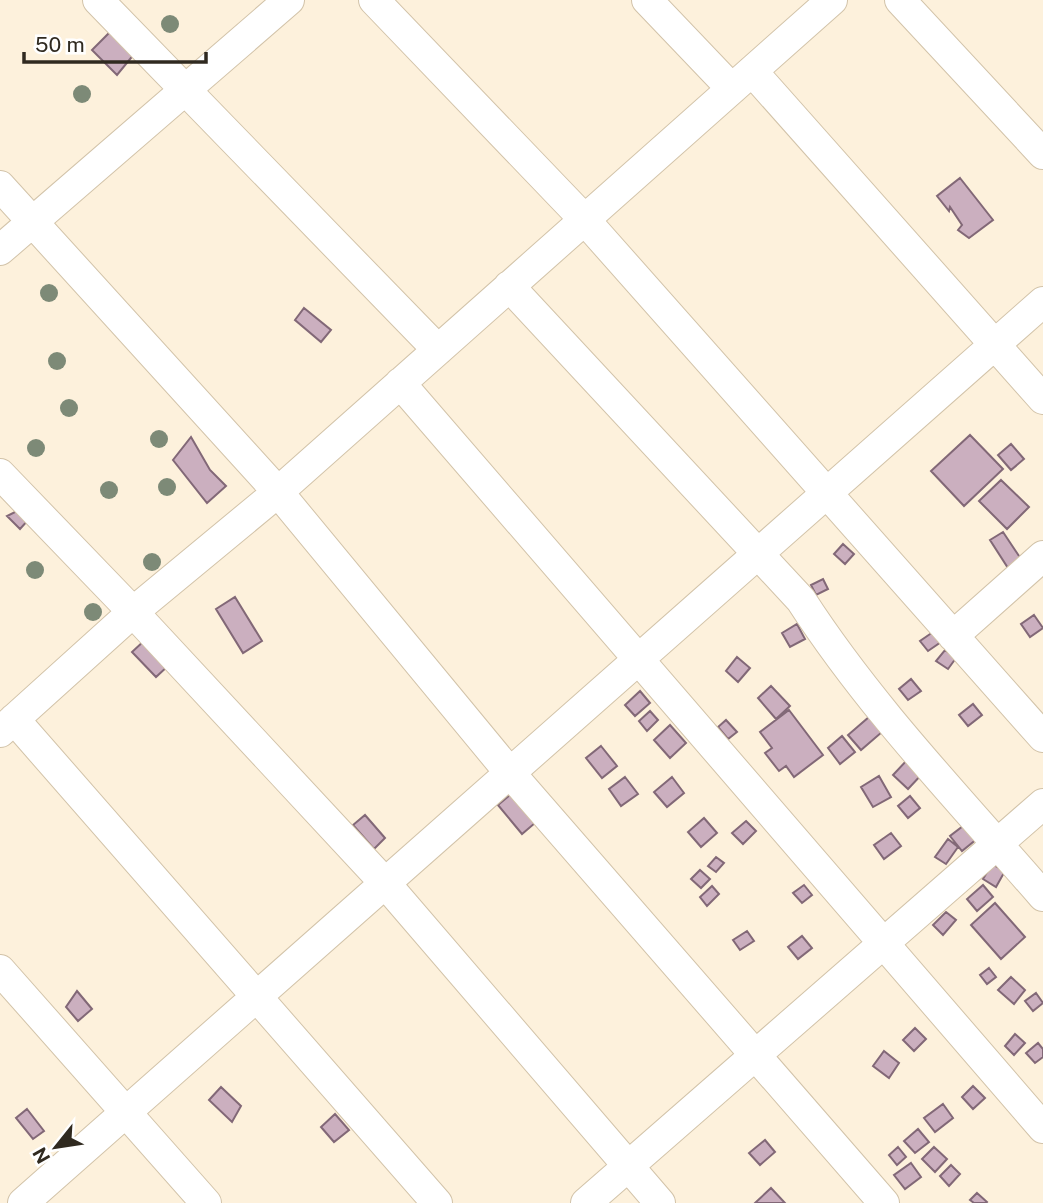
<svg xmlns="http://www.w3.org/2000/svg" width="1043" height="1203" viewBox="0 0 1043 1203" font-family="'Public Sans',sans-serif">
<rect width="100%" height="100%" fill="#fdf1dc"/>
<path fill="#cbafbf" stroke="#826877" stroke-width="2" d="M111 31 135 53 117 75 92 50Z
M960 178 993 220 969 238 958 230 962 225 950 207 949 211 937 196Z
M304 308 331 330 321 342 295 320Z
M970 435 1003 469 964 506 931 471Z
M191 437 210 470 226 486 207 503 173 460Z
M1011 444 1024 459 1011 470 998 455Z
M1001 480 1029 507 1007 529 979 501Z
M23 508 30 518 20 529 7 516Z
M1003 532 1021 559 1008 568 990 540Z
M843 544 854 554 845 564 834 554Z
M823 579 828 589 816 595 811 585Z
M235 597 262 641 243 653 216 609Z
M1034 615 1043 628 1030 637 1021 624Z
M797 624 805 639 790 647 782 633Z
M933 632 941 642 928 651 920 641Z
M145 640 169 665 156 677 132 652Z
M945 650 956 658 948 669 936 661Z
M737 657 750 668 738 682 726 671Z
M911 679 921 691 908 700 899 689Z
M771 686 790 706 776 719 758 698Z
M640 691 650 703 635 716 625 705Z
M973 704 982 715 968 726 959 715Z
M789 710 823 755 794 777 786 766 779 771 765 753 772 748 760 732Z
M650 711 658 720 647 731 639 721Z
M869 717 882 732 861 750 848 735Z
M726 720 737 732 728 739 718 727Z
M670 725 686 743 670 758 654 740Z
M842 736 855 752 840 764 828 748Z
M601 746 617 766 602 778 586 758Z
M908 759 923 773 908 789 893 775Z
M879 776 891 797 873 807 861 787Z
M625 777 638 794 621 806 609 789Z
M672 777 684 793 667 807 654 792Z
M511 794 535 823 522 834 498 805Z
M910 796 920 808 908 818 898 806Z
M365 815 385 838 374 849 353 825Z
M704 818 717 833 701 847 688 832Z
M746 821 756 831 743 844 732 833Z
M967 823 978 838 962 851 950 836Z
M891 833 901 846 884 859 874 845Z
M948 839 958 847 946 864 935 857Z
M716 857 724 863 716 872 708 866Z
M992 864 1005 871 996 887 983 879Z
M700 870 710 879 701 888 691 879Z
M804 885 812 895 802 903 793 893Z
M983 885 993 897 977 911 967 899Z
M712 886 719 894 707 906 700 897Z
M995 903 1025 937 1001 959 971 925Z
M946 912 956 920 943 935 933 925Z
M747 931 754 941 740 950 733 940Z
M802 936 812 948 798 959 788 947Z
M989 968 996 977 987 984 980 975Z
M1011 977 1025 990 1014 1004 998 990Z
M77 991 92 1009 78 1021 66 1007Z
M1036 993 1043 1003 1033 1011 1025 1001Z
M915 1028 926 1039 914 1051 903 1040Z
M1015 1034 1025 1043 1014 1055 1005 1046Z
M1038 1043 1043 1049V1057L1035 1063 1026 1053Z
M884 1051 899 1063 889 1078 873 1066Z
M973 1086 985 1098 973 1109 962 1097Z
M221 1087 241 1106 232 1122 209 1100Z
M943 1104 953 1118 935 1132 924 1118Z
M27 1109 44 1131 33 1139 16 1118Z
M335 1114 349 1130 334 1142 321 1127Z
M918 1129 929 1142 915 1153 904 1141Z
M765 1140 775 1152 760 1165 749 1153Z
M898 1147 906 1157 897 1165 889 1155Z
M934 1147 947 1159 935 1172 922 1159Z
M911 1163 921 1177 905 1189 894 1175Z
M951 1165 960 1174 949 1186 940 1176Z
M771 1188 785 1203H755Z
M977 1193 987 1202 986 1203H974L970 1200Z"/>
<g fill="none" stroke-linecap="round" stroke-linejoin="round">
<defs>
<path id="street" d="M98 0 438 350
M374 0 584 219 1043 737
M647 0 732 89
M900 0 1043 154
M752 71 1043 399
M0 186 278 492 510 773 884 1203
M0 250 289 0
M509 286 801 600C870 707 960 800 1043 896
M400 383 1043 1128
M0 474 133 612 385 883 660 1203
M953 636 1043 556
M14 719 437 1203
M0 732 133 612 278 492 832 0
M0 970 206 1203
M23 1203 1043 302
M586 1203 1043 804"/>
</defs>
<use href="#street" stroke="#d2c3a9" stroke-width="32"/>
<use href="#street" stroke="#fff" stroke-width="30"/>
</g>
<g fill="#7d8a77">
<circle cx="170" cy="24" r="9"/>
<circle cx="82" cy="94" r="9"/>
<circle cx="49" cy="293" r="9"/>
<circle cx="57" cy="361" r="9"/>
<circle cx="69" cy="408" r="9"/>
<circle cx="159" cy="439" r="9"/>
<circle cx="36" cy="448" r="9"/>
<circle cx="167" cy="487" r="9"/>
<circle cx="109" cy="490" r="9"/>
<circle cx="152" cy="562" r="9"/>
<circle cx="35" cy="570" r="9"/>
<circle cx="93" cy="612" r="9"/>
</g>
<g transform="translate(56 1147) rotate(240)" stroke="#ffffff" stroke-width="5" paint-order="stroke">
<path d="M0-5L12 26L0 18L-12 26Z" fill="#302a20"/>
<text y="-10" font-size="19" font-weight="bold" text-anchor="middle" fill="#302a20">N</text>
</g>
<path d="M24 52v10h182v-10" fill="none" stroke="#302a20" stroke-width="3.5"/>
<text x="35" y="52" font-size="21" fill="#302a20" stroke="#ffffff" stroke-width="5" paint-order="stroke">50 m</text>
</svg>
